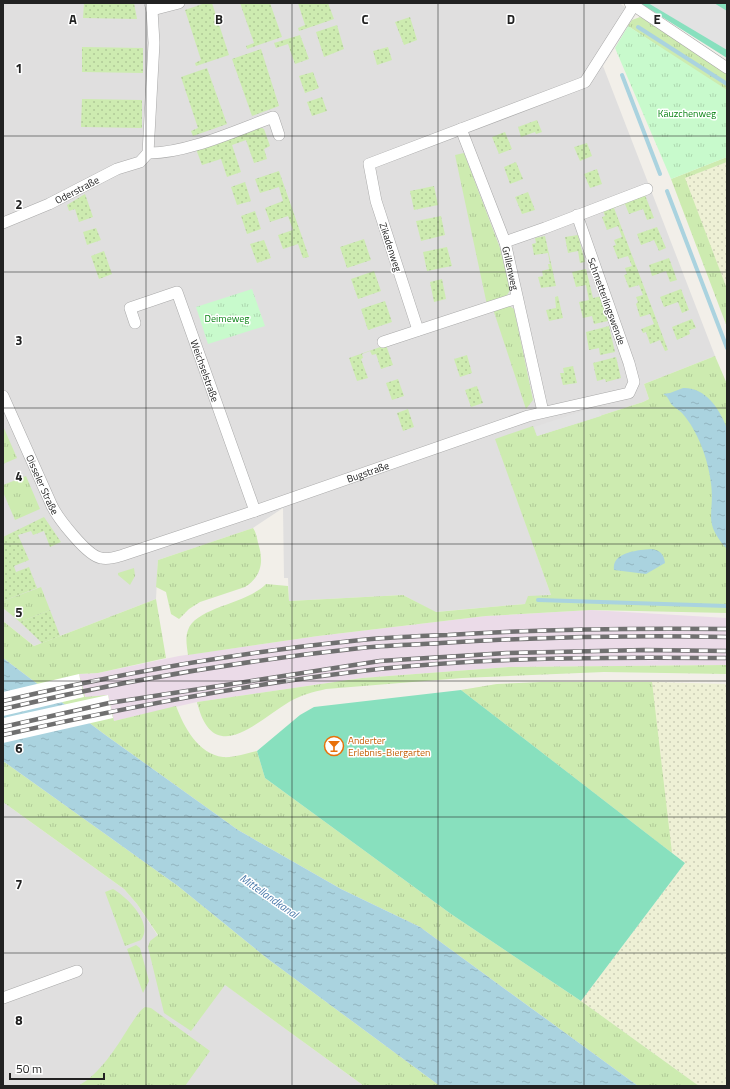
<svg xmlns="http://www.w3.org/2000/svg" width="730" height="1089" viewBox="0 0 730 1089" font-family="'Titillium Web',sans-serif">
<defs>
<pattern id="farmland-dots" width="8" height="8" patternUnits="userSpaceOnUse"><rect width="8" height="8" fill="#eef0d5"/><path d="M2 2h.1M6 6h.1" fill="none" stroke="#ccceb7" stroke-width="1.8" stroke-linecap="round"/></pattern>
<pattern id="grass-tufts" width="24" height="20" patternUnits="userSpaceOnUse"><rect width="24" height="20" fill="#cdebb0"/><path d="M3 7l-1-3M5 7V3M7 7l1-3M15 17l-1-3M17 17v-4M19 17l1-3" fill="none" stroke="#b0c997"/></pattern>
<pattern id="park-tufts" width="24" height="20" patternUnits="userSpaceOnUse"><rect width="24" height="20" fill="#c8facc"/><path d="M3 7l-1-3M5 7V3M7 7l1-3M15 17l-1-3M17 17v-4M19 17l1-3" fill="none" stroke="#acd6af"/></pattern>
<pattern id="garden-dots" width="8" height="8" patternUnits="userSpaceOnUse"><rect width="8" height="8" fill="#cdebb0"/><path d="M2 2h.1M6 6h.1" fill="none" stroke="#b0c997" stroke-width="1.8" stroke-linecap="round"/></pattern>
<pattern id="water-ripples" width="26" height="14" patternUnits="userSpaceOnUse"><rect width="26" height="14" fill="#aad3df"/><path d="M2 4q2-2 4 0t4 0M15 11q2-2 4 0t4 0" fill="none" stroke="#92b5bf"/></pattern>
</defs>
<rect width="100%" height="100%" fill="#f2efe9"/>
<path fill="#e0dfdf" d="M3 3H619L636 14 603 66 715 356 644 384 649 399 643 402 537 436 496 439 551 595 525 604 435 612 403 595 289 601 288 578H284L283 508 253 528 158 560 156 599 34 646 3 621Z
M3 802 124 889 137 904 158 936 364 1086H3Z"/>
<path fill="#ebdbe8" d="M591 610 727 618V665L509 667 362 678 197 702 114 721 113 718 84 697 79 674 98 673 179 656 318 636 486 616Z"/>
<path fill="url(#farmland-dots)" d="M727 162V289L684 178Z
M651 682 727 684V1086H699L581 1001 685 863 461 690 497 684Z"/>
<path fill="url(#grass-tufts)" d="M640 17 727 70V145L649 40 628 26 632 20Z
M464 153 500 248 510 290 505 299 487 305 455 155Z
M727 157V162L685 178 727 289V327L671 179Z
M506 304 514 309 533 400 526 409 493 309Z
M715 356 727 384V613L591 610 486 616 318 636 188 655C187 647 185 638 188 630 196 607 247 604 266 584L288 586 289 601 403 595 436 612 525 604 528 596 551 595 495 439 533 426 537 436 643 402 649 399 644 384Z
M3 426 17 458 3 464Z
M26 476 40 509 15 520 3 492V485Z
M253 528C256 532 257 538 258 543 264 561 262 576 245 587L200 602 189 609 179 619 171 614 166 592 156 587 158 560Z
M134 568 135 576 130 585 118 575V573Z
M41 587 50 610 20 622 3 608V601Z
M156 599 166 658 98 673 79 674 85 697 108 695 114 721 176 706C184 727 198 754 223 757 233 758 247 753 257 751L265 778 451 914 581 1001 699 1086H638L420 927 341 889 238 830 104 734 3 658V621L34 646Z
M727 665V674L604 672 462 678 326 689C313 692 301 695 289 702 256 722 213 768 197 702L362 678 509 667Z
M541 682H652L672 853 461 690 497 684Z
M3 761 178 886 268 959 440 1086H364L225 985 191 1031 164 1013 148 947 150 941 158 935 137 904 124 889 3 802Z
M113 889C127 897 154 923 141 940L125 946 105 892Z
M136 945 140 948 149 981 143 993 127 949Z
M145 1007 151 1008 210 1051 185 1086H78C100 1074 116 1048 129 1027 134 1020 138 1012 145 1007Z"/>
<path fill="url(#park-tufts)" d="M628 26 727 90V157L671 179 615 48Z
M252 289 265 326 208 344 196 307Z"/>
<path fill="url(#garden-dots)" d="M84 3H134L137 19 83 18Z
M205 3H212L229 55 196 66 195 63 201 60 185 10Z
M240 3H270L282 37 247 49 246 46 254 43Z
M298 3H328L334 19 299 31 298 28 305 25Z
M410 17 417 40 404 45 395 22Z
M337 25 344 49 324 57 316 32Z
M300 35 309 59 295 64 288 44 276 48 274 43Z
M82 47 143 48V73L82 72Z
M388 47 392 60 377 65 373 51Z
M261 49 279 106 252 116 232 59Z
M207 68 227 124 193 136 191 131 198 128 181 77Z
M313 72 319 88 305 93 299 76Z
M322 97 327 111 312 116 307 102Z
M82 99 142 100V128L81 127Z
M537 120 542 132 536 134 535 132 521 137 518 127Z
M259 127 264 129 270 146 264 149 267 159 254 163 246 140 232 145 241 172 227 177 221 159 202 165 196 149Z
M505 132 512 149 499 154 492 137Z
M587 143 592 156 580 161 574 147Z
M516 162 523 179 510 184 504 167Z
M597 169 602 184 590 188 584 174Z
M279 171 309 257 303 258 298 244 283 249 278 235 293 230 288 216 270 222 265 208 283 201 279 187 260 193 255 179Z
M245 182 251 201 237 205 231 187Z
M434 186 438 205 414 210 410 191Z
M528 192 535 210 522 214 515 197Z
M85 194 93 217 79 222 75 209 69 211 67 205Z
M645 195 654 218 647 220 643 209 629 214 625 204 614 208 668 350 665 351 660 340 650 344 646 332 643 333 641 329 654 324 650 314 640 317 636 304 638 302 636 297 643 295 639 285 629 288 624 275 627 274 625 268 632 266 628 256 618 259 613 246 616 245 614 240 622 237 618 226 607 230 602 217 605 216 603 211Z
M255 211 261 229 247 234 241 216Z
M441 216 445 235 421 241 416 221Z
M657 227 666 248 659 251 654 240 641 245 637 234Z
M96 228 101 240 87 245 83 232Z
M578 235 585 262 580 263 578 251 568 253 565 237Z
M545 236 556 286 541 288 538 277 543 276 542 271 549 269 548 264H550L548 253 534 255 532 244 536 243 535 238Z
M364 239 371 260 347 268 340 247Z
M264 240 271 258 257 263 250 244Z
M447 247 452 266 427 271 423 252Z
M104 251 112 274 99 279 91 256Z
M669 258 677 280 670 282 666 271 652 276 649 265Z
M586 269 593 298 602 296 608 321 594 324 592 316 583 318 579 302 589 300 586 285 576 287 572 272Z
M374 271 381 291 358 299 351 279Z
M442 279 446 299 434 302 430 282Z
M681 289 689 310 682 313 678 302 664 307 660 297Z
M558 296 563 318 549 321 546 310 556 308 555 297Z
M385 301 392 322 368 330 361 309Z
M692 319 696 328 689 330 690 334 677 340 672 327Z
M609 326 615 352 600 355 599 348 589 350 586 332Z
M386 345 393 365 381 369 376 354 372 355 370 351 362 354 363 358 361 359 368 378 357 381 349 358Z
M467 355 472 373 460 377 454 359Z
M616 357 621 378 606 382 605 379 597 381 593 363Z
M573 366 577 383 563 385 560 373H564L563 368Z
M398 379 404 396 392 400 386 383Z
M477 386 483 403 471 407 465 390Z
M408 409 414 427 403 431 397 413Z
M44 517 61 542 50 547 44 531 33 535 31 531 18 535 29 560 14 566 16 572 29 567 37 588 3 601V537Z
M50 610 60 636 42 643 20 622Z"/>
<path fill="#88e0be" d="M640 3H727V58Z
M461 690 685 863 581 1001 451 914 265 778 257 751 300 715 314 707Z"/>
<path fill="#e2e2e2" d="M648 3H714L727 11V50Z
M598 406 601 416 537 436 534 427Z"/>
<path fill="url(#water-ripples)" d="M683 388C705 387 719 408 726 426L727 549C702 521 715 516 711 483 708 459 698 431 682 413 679 410 675 408 672 405 669 401 668 396 663 394L670 393Z
M651 549C660 550 664 554 665 563L646 574 614 570C611 552 639 550 651 549Z
M3 658 104 734 238 830 341 889 420 927 638 1086H440L268 959 178 886 3 761Z"/>
<path fill="#fff" d="M79 674 84 697 3 716V692Z
M108 695 113 718 3 743V718Z"/>
<g fill="none" stroke-linecap="round" stroke-linejoin="round">
<path stroke="#aad3df" stroke-width="4" d="M638 27 727 84
M622 75 660 174
M667 191 727 348
M538 600 727 606"/>
<defs>
<g id="minor">
<path d="M630 3 727 68"/>
<path d="M152 10 179 3"/>
<path id="s1" d="M461 129 505 242 543 412"/>
<path d="M148 153C186 154 237 130 273 117L279 135"/>
<path id="s2" d="M3 223 49 204 117 169 140 162 148 153 154 43 152 10 150 3"/>
<path d="M505 242 545 228 647 189"/>
<path id="s3" d="M135 323 130 308 177 292 255 511"/>
<path d="M418 330 376 201 369 164 585 82 634 5"/>
<path d="M383 342 517 298"/>
<path id="s4" d="M3 396 52 506C58 518 87 556 101 558 109 560 116 557 123 555L255 511 528 416 629 393 634 382 629 363 577 215"/>
<path d="M3 998 77 971"/>
</g>
</defs>
<use href="#minor" stroke="#a9a9a9" stroke-width="12"/>
<use href="#minor" stroke="#fff" stroke-width="11"/>
<defs>
<path id="rail" d="M3 701C121 673 240 652 361 640 390 637 419 636 448 635 541 629 634 628 727 629
M3 709C121 681 240 661 361 648 387 645 414 645 441 643 536 637 632 635 727 637
M3 727 109 703 380 661 507 653 644 650 727 651
M3 735C127 707 252 683 379 669 494 657 611 657 727 658"/>
</defs>
<use href="#rail" stroke="#707070" stroke-width="4.5"/>
<use href="#rail" stroke="#fff" stroke-width="3" stroke-dasharray="9" stroke-linecap="butt"/>
</g>
<path fill="none" stroke="#222" stroke-width="1" stroke-opacity="0.55" d="M146 3V1086M292 3V1086M438 3V1086M584 3V1086M3 136H727M3 272H727M3 408H727M3 544H727M3 681H727M3 817H727M3 953H727"/>
<defs>
<symbol id="bar-ring" viewBox="-11 -11 22 22"><circle r="9.5" fill="#fff" stroke="#e8710a" stroke-width="1.5"/><path d="M-6-5H6L.8 .8V4.5H3.5V6h-7V4.5H-.8V.8Z" fill="#e8710a"/></symbol>
</defs>
<g fill-rule="evenodd">
<use href="#bar-ring" x="323" y="735" width="22" height="22"/>
</g>
<g text-anchor="middle" stroke-width="3" stroke-linejoin="round" paint-order="stroke">
<g font-size="10" fill="#0c8416" stroke="#fff">
<text x="687" y="117">Käuzchenweg</text>
<text x="227" y="322">Deimeweg</text>
</g>
<g font-size="10" fill="#222" stroke="#fff">
<text dy="4" stroke="none"><textPath href="#s2" startOffset="81">Oderstraße</textPath></text>
<text transform="translate(391 247) rotate(72)" y="4">Zikadenweg</text>
<text dy="4" stroke="none"><textPath href="#s1" startOffset="148">Grillenweg</textPath></text>
<text transform="translate(607 301) rotate(70)" y="4">Schmetterlingswende</text>
<text dy="4" stroke="none"><textPath href="#s3" startOffset="149">Weichselstraße</textPath></text>
<text dy="4" stroke="none"><textPath href="#s4" startOffset="474">Bugstraße</textPath></text>
<text dy="4" stroke="none"><textPath href="#s4" startOffset="97">Oisseler Straße</textPath></text>
</g>
<g font-size="10" fill="#c56008" stroke="#fff" text-anchor="start">
<text x="348" y="744">Anderter<tspan x="348" dy="12">Erlebnis-Biergarten</tspan></text>
</g>
<g font-size="11" font-style="italic" fill="#4a7aab" stroke="#fff">
<text transform="translate(269 896) rotate(35)" y="4">Mittellandkanal</text>
</g>
</g>
<g font-size="13" text-anchor="middle" font-weight="bold" fill="#222" stroke="#fff" stroke-width="3" stroke-linejoin="round" paint-order="stroke">
<text x="73" y="24">A</text>
<text x="219" y="24">B</text>
<text x="365" y="24">C</text>
<text x="511" y="24">D</text>
<text x="657" y="24">E</text>
<text x="19" y="73">1</text>
<text x="19" y="209">2</text>
<text x="19" y="345">3</text>
<text x="19" y="481">4</text>
<text x="19" y="617">5</text>
<text x="19" y="753">6</text>
<text x="19" y="889">7</text>
<text x="19" y="1025">8</text>
</g>
<rect width="730" height="1089" fill="none" stroke="#222222" stroke-width="8"/>
<path d="M10 1073v6h94v-6" fill="none" stroke="#222222" stroke-width="2"/>
<text x="16" y="1073" font-size="12" fill="#222222" stroke="#ffffff" stroke-width="3" paint-order="stroke">50 m</text>
</svg>
